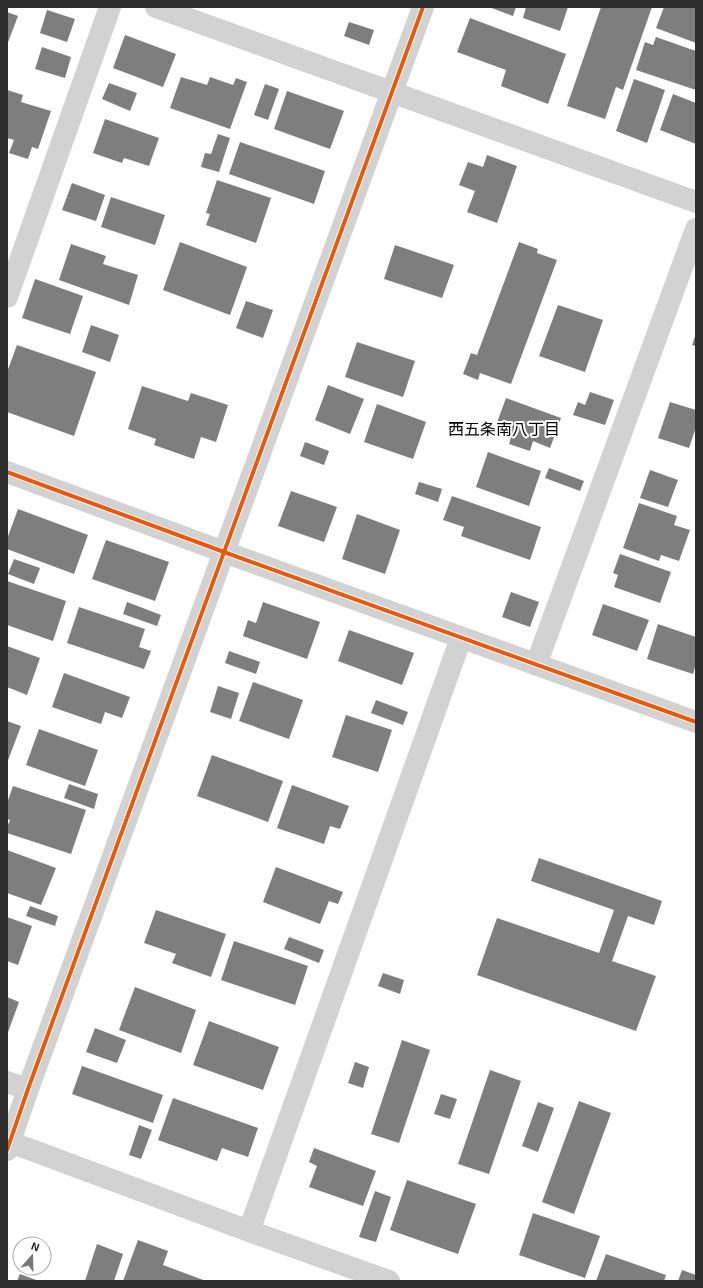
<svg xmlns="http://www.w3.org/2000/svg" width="703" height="1288" viewBox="0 0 703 1288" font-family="'Exo 2','Noto Sans JP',sans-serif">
<rect width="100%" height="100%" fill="#fff"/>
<path fill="#7e7e7e" d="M489 7H516L513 16Z
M526 7H568L560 31 523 18Z
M601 7H652L623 90 616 87 605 119 567 106Z
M664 7H696V43L656 28Z
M47 10 75 19 67 42 40 33Z
M7 12 18 16 7 45Z
M470 18 566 54 548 104 501 86 506 70 457 52Z
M349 22 374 30 369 45 344 36Z
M125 35 176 54 163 87 113 68Z
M656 37 696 51V90L636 70 645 42 653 45Z
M42 47 71 57 65 78 35 69Z
M181 77 207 85 210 77 233 85 236 78 247 82 230 129 170 108Z
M634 79 665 90 647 143 616 131Z
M109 83 137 93 130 111 102 99Z
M265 84 279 89 268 120 254 115Z
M7 90 23 95 21 102 51 111 38 149 32 147 28 159 9 153 14 140 7 138Z
M287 91 344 111 330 149 274 129Z
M673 94 696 103V144L660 130Z
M105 119 159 138 149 166 124 158 122 163 93 153Z
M218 134 230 138 219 172 201 167 205 153 211 154Z
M240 142 325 171 314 204 229 174Z
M487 155 517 166 497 223 467 212 475 191 459 185 468 162 483 167Z
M217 180 271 198 256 243 206 225 210 214 206 213Z
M72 183 105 195 96 221 62 210Z
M111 197 165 215 155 245 101 227Z
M180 242 247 267 230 315 163 290Z
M519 242 538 249 537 253 557 260 511 384 480 373 478 380 463 374 471 353 477 355Z
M71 244 106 256 103 264 138 275 129 305 59 280Z
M395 245 454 265 442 298 384 279Z
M35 279 83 296 70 334 22 318Z
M246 301 273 310 263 338 236 328Z
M558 305 603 320 585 372 539 356Z
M91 325 119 335 110 362 82 352Z
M696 334V346L692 345Z
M357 342 415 361 403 397 345 377Z
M17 345 96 372 74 436 7 412V372Z
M328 385 364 399 350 434 315 420Z
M142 386 188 401 191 393 228 405 216 442 201 437 194 459 154 445 156 439 128 429Z
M590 392 614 400 605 425 573 415 578 402 585 405Z
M506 398 561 418 550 448 533 441 530 451 509 444 512 434 495 428Z
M670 402 696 410V427L689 448 658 438Z
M377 404 426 422 413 459 364 442Z
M305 442 329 451 324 465 300 456Z
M488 452 541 471 529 506 476 487Z
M549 468 584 481 580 491 545 478Z
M650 470 678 480 668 507 640 498Z
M419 482 442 489 438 502 415 494Z
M291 491 337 507 324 542 278 526Z
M452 496 541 527 530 560 461 536 464 527 443 520Z
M639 503 677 516 674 525 690 530 679 561 661 555 659 561 623 548Z
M18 509 88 535 74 574 7 549V539Z
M357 514 400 530 385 574 342 559Z
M106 540 169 562 155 601 92 579Z
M620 554 671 572 660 603 614 587 618 575 613 573Z
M14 559 40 568 34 584 8 574Z
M7 581 66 601 53 641 7 625Z
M511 592 539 602 530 627 502 617Z
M127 602 161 615 157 626 123 614Z
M263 602 320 622 307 659 243 636 248 620 256 623Z
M603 604 649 620 637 651 592 635Z
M79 607 145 629 139 647 151 651 144 669 67 643Z
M658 624 696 637V664L693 674 647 659Z
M349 630 414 653 402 685 338 661Z
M7 646 40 658 27 695 7 687Z
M229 651 260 662 256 674 225 663Z
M64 673 130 697 122 718 105 712 101 724 52 707Z
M253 682 303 700 289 739 239 721Z
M218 686 239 693 231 719 210 712Z
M376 700 408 712 403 725 371 713Z
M346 715 392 730 378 772 332 757Z
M7 721 21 726 7 763Z
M39 729 98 750 85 786 26 765Z
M212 755 283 781 268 822 197 796Z
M69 784 98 794 94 809 64 798Z
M292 785 349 806 340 829 330 826 324 844 277 828Z
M13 786 86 810 71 854 7 833V827L10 820 7 819V803Z
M7 850 56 868 41 905 7 893Z
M539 858 662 901 654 925 628 916 612 961 656 976 636 1031 477 975 497 918 599 953 614 910 531 881Z
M276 867 343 892 338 904 329 901 320 924 263 902Z
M30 906 58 916 55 926 26 916Z
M156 910 226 934 211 977 172 963 176 954 144 943Z
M7 917 32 926 18 965 7 961Z
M289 937 324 950 319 963 284 949Z
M234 941 308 966 295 1005 221 980Z
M383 973 404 980 400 994 378 986Z
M135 987 196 1010 181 1053 119 1030Z
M7 997 19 1002 7 1035Z
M209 1021 279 1047 263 1090 193 1065Z
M95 1028 126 1040 117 1063 86 1052Z
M402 1040 430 1050 399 1143 371 1134Z
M355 1062 369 1067 363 1088 348 1083Z
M82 1066 163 1095 153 1123 72 1094Z
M490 1070 521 1081 489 1174 458 1164Z
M441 1094 457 1099 450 1119 434 1114Z
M173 1098 258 1128 248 1157 222 1148 217 1161 158 1140Z
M579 1101 611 1113 574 1214 542 1202Z
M538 1102 554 1108 538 1152 522 1146Z
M139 1125 152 1130 141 1159 129 1155Z
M314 1148 376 1171 363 1206 309 1187 317 1166 309 1162Z
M407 1180 476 1204 458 1254 390 1230Z
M375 1191 391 1197 376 1242 359 1237Z
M533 1213 600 1236 585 1278 519 1255Z
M138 1240 168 1251 163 1265 206 1281H123Z
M97 1244 123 1254 114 1281H85Z
M606 1254 666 1275 664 1281H596Z
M682 1270 696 1275V1281H678Z
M20 1274 39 1281H17Z"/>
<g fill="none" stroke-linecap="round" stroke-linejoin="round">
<path stroke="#d2d2d2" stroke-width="22" d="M156 7 696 202
M7 297 110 7
M7 472 224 552 696 722
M536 665 696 229
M7 1082 28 1089
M10 1142 249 1231 389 1281
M7 1150 28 1089 423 7
M249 1231 461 638"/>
<defs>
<path id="cycleway" d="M7 472 224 552 696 722
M7 1150 28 1089 423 7"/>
</defs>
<use href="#cycleway" stroke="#fff" stroke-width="6"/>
<use href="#cycleway" stroke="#e8590c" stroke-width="4"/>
</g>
<g text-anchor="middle" stroke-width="4" stroke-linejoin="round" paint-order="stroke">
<g font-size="16" fill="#000" stroke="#fff">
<text x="504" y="435">西五条南八丁目</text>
</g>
</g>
<rect width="703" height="1288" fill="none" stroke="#2d2d2d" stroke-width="16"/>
<g transform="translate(32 1256) rotate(20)"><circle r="19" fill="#ffffff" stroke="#ababab"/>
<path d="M0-3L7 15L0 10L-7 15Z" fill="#767676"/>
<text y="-6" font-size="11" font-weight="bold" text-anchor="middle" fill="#2d2d2d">N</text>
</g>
</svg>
